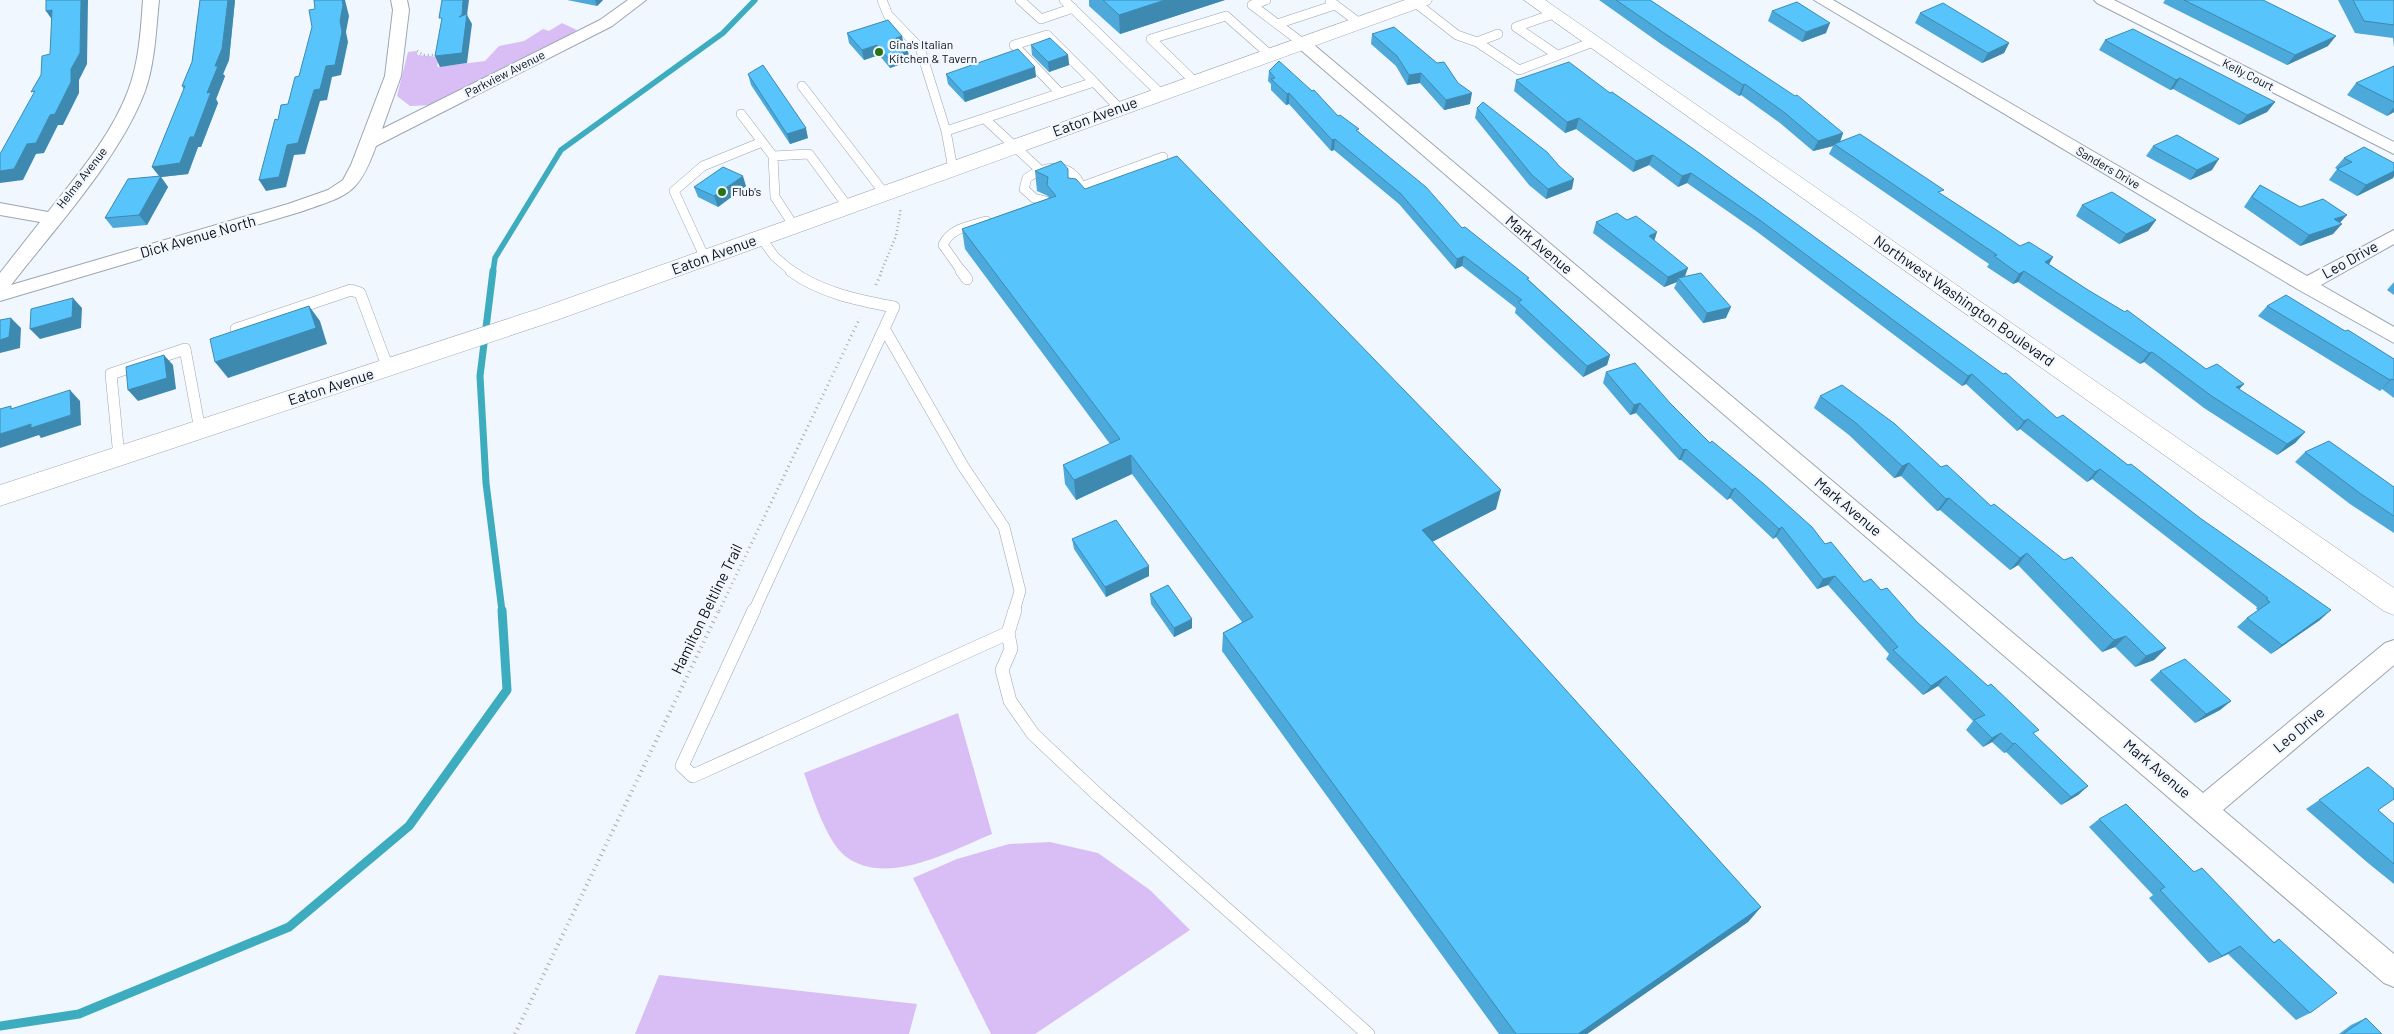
<svg xmlns="http://www.w3.org/2000/svg" width="2394" height="1034" viewBox="0 0 2394 1034" font-family="Barlow,sans-serif">
<rect width="100%" height="100%" fill="#f1f7ff"/>
<path fill="#d8bef5" d="M562 23 577 30 546 49 435 105 410 106 397 96 408 52 416 51 418 55 439 57 437 67 485 61 499 46 524 41 543 29 549 31Z
M958 713 992 834C952 850 885 889 844 855 826 840 812 795 804 773Z
M1050 842 1098 853 1150 890 1190 930 1035 1034H991L913 878 957 859 1009 844Z
M659 975 917 1004 909 1034H635Z"/>
<g fill="none" stroke-linecap="round" stroke-linejoin="round">
<path stroke="#3cacbe" stroke-width="5.5" d="M493 272 495 258 561 150 723 33 755 0"/>
<path stroke="#3cacbe" stroke-width="7" d="M493 271 480 376 486 483 502 611"/>
<path stroke="#3cacbe" stroke-width="9" d="M0 1026 79 1014 289 927 409 826 507 690 502 610"/>
<defs>
<path id="service-far2" d="M882 0 888 15 920 48 946 131 953 169
M1020 0 1041 19 1073 8
M1064 0 1160 93
M1266 0 1252 5 1301 42
M1412 0 1457 35 1477 42 1519 70 1593 42
M1330 1 1358 22
M1553 14 1516 27 1557 55
M1277 24 1335 5
M1477 42 1498 34
M1194 81 1151 39 1226 16 1269 54
M802 86 885 194
M1060 93 1014 45 1047 35 1094 82
M741 114 773 156 809 154 848 207
M985 119 1040 170
M946 131 1094 82 1119 108
M773 156 775 197 794 226
M1078 188 1163 157
M1046 201 1034 198 1024 189 1027 178C1044 166 1067 162 1079 182L1074 194
M761 238 775 257 793 272
M705 258 674 191 703 166 762 142
M962 272 943 245C950 228 970 226 986 221"/>
<path id="service-far1" d="M961 271 967 279
M236 329 351 290 360 293 388 368
M885 330 963 466 1004 527 1020 591 1014 611
M119 457 111 374 185 349 200 430
M754 611 894 307C858 300 821 293 791 271"/>
<path id="service" d="M754 610 682 766 693 776 1008 633
M1015 610 1008 633 1011 649 1002 670 1010 701 1033 734 1099 796 1368 1034"/>
<path id="minor" d="M143 0H159C156 29 155 63 145 91 120 158 55 228 11 285L288 204 328 190 343 180 351 165 385 76 393 10 391 0H407L409 10 401 76 382 129 600 20 628 0H646L612 26 376 146C358 196 348 195 300 212L0 301V273L40 222 0 215V203L48 212C78 174 111 136 128 91 139 63 141 29 143 0Z
M1814 0H1833L2307 276 2394 230V244L2321 285 2394 327V343L2299 290Z
M2094 0H2114L2394 142V154L2097 3Z
M1301 37 1307 39 2203 793 2385 643 2394 640V665L2223 810 2394 954V987L2384 983 1295 45 1293 42Z"/>
<path id="secondary" d="M1405 0H1432L1430 4 557 320 0 506V485L541 308Z
M1524 0H1545L2394 588V615L2384 611Z"/>
</defs>
<use href="#service-far2" stroke="#9ca5b1" stroke-width="10"/>
<use href="#service-far1" stroke="#9ca5b1" stroke-width="12"/>
<use href="#service" stroke="#9ca5b1" stroke-width="14"/>
<use href="#minor" stroke="#9ca5b1" stroke-width="2"/>
<use href="#secondary" stroke="#9ca5b1" stroke-width="1"/>
<path stroke="#a6abb2" stroke-width="2.5" stroke-dasharray="1 3" stroke-linecap="butt" d="M417 51 423 55H439
M881 272 896 236 901 208"/>
<path stroke="#a6abb2" stroke-width="3" stroke-dasharray="1 4" stroke-linecap="butt" d="M876 285 882 271
M719 611 860 318"/>
<path stroke="#a6abb2" stroke-width="4" stroke-dasharray="1 4.5" stroke-linecap="butt" d="M515 1034 719 610"/>
<use href="#service-far2" stroke="#fff" stroke-width="9"/>
<use href="#service-far1" stroke="#fff" stroke-width="11"/>
<use href="#service" stroke="#fff" stroke-width="13"/>
<use href="#minor" fill="#fff" fill-rule="evenodd"/>
<use href="#secondary" fill="#fff" fill-rule="evenodd"/>
</g>
<path fill="#4ca9d9" d="M200 0H235L229 60 223 74 225 76 216 99 218 103 201 147H198L188 174 161 177 168 187 147 225 113 228 105 218 159 176 152 167 184 90 182 86 192 62Z
M567 0H603L597 6Z
M1089 0H1225L1120 34 1089 6Z
M1599 0H1650L1843 133 1840 142 1941 194 2020 246 2053 257 2049 264 2206 369 2305 432 2295 443 2277 455 2204 408 2144 362 2140 364 2018 282 2013 284 1987 267 1989 264 1829 154 1833 146 1813 151 1780 123 1741 95 1739 96 1661 44Z
M2165 0H2263L2328 46 2287 65 2163 3Z
M2338 0H2394V48L2393 38 2355 33Z
M1772 11 1826 33 1802 42 1768 21Z
M1920 13 2009 43 2004 53 1982 63 1915 23Z
M847 33 904 46 910 61 890 68 879 55 864 60 849 43Z
M1372 34 1470 104 1444 110 1420 83 1407 85 1396 66 1371 44Z
M2105 40 2275 102 2267 112 2239 125 2173 89 2170 90 2099 50Z
M1031 45 1068 55 1069 65 1049 72 1032 55Z
M2394 66V112L2387 116 2347 95 2356 83Z
M1269 71 1338 116 1359 132 1462 228 1529 280 1610 355 1607 365 1583 377 1515 313 1516 308 1462 266 1455 269 1399 204 1334 150 1331 151 1289 104 1286 105 1271 90V84L1268 81Z
M748 74 808 138 790 144 751 85Z
M946 74 1036 77 965 102 948 84Z
M1516 80 1610 93 2057 418 2320 620 2271 654 2237 627 2247 618 2258 610 2256 609 2257 607 2092 479 2087 482 2020 429 2017 431 1966 384 1962 386 1756 231 1687 183 1678 187 1649 165 1633 172 1576 129 1565 133 1514 91Z
M1477 108 1572 189 1546 199 1529 185 1475 118Z
M2153 146 2212 170 2190 180 2146 156Z
M2344 158 2394 163V176L2393 178 2357 196 2329 180 2337 169 2335 168Z
M1035 171 1068 178 1085 189 1496 509 1432 542 1761 907 1748 922 1587 1034H1499L1222 651 1223 633 1242 622 1132 474 1076 500 1065 484 1063 465 1110 444 965 249 962 229 1049 198 1048 196 1037 191Z
M2260 185 2300 207 2340 223 2333 234 2300 246 2244 207 2252 195Z
M746 186 718 207 698 197 694 187Z
M2082 205 2156 220 2148 231 2119 244 2076 216Z
M1596 222 1654 240 1685 276 1726 318 1703 323 1674 288 1677 282 1664 287 1593 233Z
M2394 282V295L2387 290Z
M2267 306 2345 331 2394 359V398L2382 389 2380 391 2258 316Z
M1606 372 1670 403 1710 443 1825 544 1864 582 1881 590 1917 622 2088 786 2078 795 2061 805 2006 752 2004 753 1992 742 1983 747 1966 730 1973 721 1938 686 1923 695 1886 659 1889 654 1828 585 1817 589 1776 537 1773 539 1730 498 1727 500 1681 460H1679L1636 413 1630 415 1603 383Z
M1820 396 1941 467 1991 506 2166 648 2154 660 2135 667 2115 647 2102 652 2018 565 2010 570 1940 510 1937 511 1901 476 1894 478 1849 435 1814 408Z
M2305 452 2394 487V533L2350 504 2295 462Z
M1072 539 1149 576 1106 597 1074 549Z
M1150 594 1192 628 1174 637 1151 604Z
M2160 671 2231 701 2220 710 2195 723 2150 680Z
M2368 767 2378 810 2394 824V884L2368 863 2306 809Z
M2099 819 2194 872 2274 942 2279 939 2310 1013 2296 1020 2228 954 2209 963 2149 898 2153 895 2089 827Z
M2366 1018 2382 1034H2339L2351 1025Z"/>
<path fill="#3e89b0" d="M81 0H88L87 64 79 80V93L63 125H58L44 153 36 154 23 180 0 183V171L27 144 50 115 71 69Z
M228 0H235L229 60 223 74 225 76 216 99 218 103 201 147H198L188 174 161 177 168 187 147 225 139 215 160 177 152 167 207 93 215 66Z
M342 0H345L349 16 346 32 348 42 341 75 332 77 327 100 320 101 305 154 294 155 286 187 266 191 259 180 287 145 326 66 340 21Z
M463 0H469L467 15 472 24 467 63 440 67 435 56 459 17Z
M595 0H603L597 6Z
M1165 0H1225L1120 34 1119 15Z
M52 10 53 21 46 11Z
M1830 23 1826 33 1802 42 1806 32Z
M902 36 904 46 898 48 896 38Z
M2336 36 2328 46 2287 65 2295 55Z
M2009 43 2004 53 1982 63 1988 53Z
M877 45 879 55 864 60 862 50Z
M908 51 910 61 890 68 888 58Z
M1068 55 1069 65 1049 72 1048 62Z
M1035 67 1036 77 965 102 963 92Z
M1421 73 1420 83 1407 85 1409 75Z
M2180 78 2173 89 2170 90 2176 80Z
M1745 84 1741 95 1739 96 1743 85Z
M1289 93V104L1286 105 1287 94Z
M1472 93 1470 104 1444 110 1446 100Z
M2275 102 2267 112 2239 125 2247 115Z
M2394 107V112L2387 116Z
M1579 118 1576 129 1565 133 1567 122Z
M806 128 808 138 790 144 787 134Z
M1843 133 1839 144H1834L1833 146 1813 151 1818 141Z
M1335 139 1334 150 1331 151 1332 140Z
M1653 155 1649 165 1633 172 1636 161Z
M2219 159 2212 170 2190 180 2197 170Z
M2394 171V176L2393 178 2357 196 2366 185Z
M1691 173 1687 183 1678 187 1682 176Z
M743 176 746 186 718 207 714 196Z
M1574 179 1572 189 1546 199 1548 189Z
M2347 215 2338 225 2342 224 2333 234 2300 246 2309 235 2334 219Z
M2156 220 2148 231 2119 244 2126 234Z
M1657 232 1654 242 1649 236Z
M1464 256 1462 266 1455 269 1457 259Z
M2053 257 2047 268 2045 262Z
M1688 268 1684 279 1678 278 1677 282 1664 287 1668 277Z
M2024 271 2018 282 2013 284 2019 274Z
M73 298 82 308 81 328 40 339 30 329Z
M309 306 320 321 327 344 228 378 215 362Z
M1731 307 1726 318 1703 323 1707 313Z
M11 318 21 328 20 348 0 353V340Z
M2152 352 2144 362 2140 364 2149 353Z
M164 355 173 365 176 389 138 401 128 390Z
M1610 355 1607 365 1583 377 1587 366Z
M1972 374 1966 384 1962 386 1968 376Z
M2392 379 2380 391 2390 380Z
M2244 384 2235 394 2236 387Z
M70 390 80 401 81 425 41 438 39 435 0 448V434L31 424Z
M1640 403 1636 413 1630 415 1634 405Z
M2028 419 2020 429 2017 431 2024 421Z
M2305 432 2295 443 2277 455 2287 444Z
M1686 449 1681 460H1679L1683 450Z
M1131 455 1132 474 1076 500 1074 480Z
M1909 463 1901 476 1894 478 1902 466Z
M2100 469 2092 479 2087 482 2095 472Z
M1735 488 1730 498 1727 500 1732 490Z
M1501 490 1496 509 1418 549 1422 530Z
M1949 498 1940 510 1937 511 1946 499Z
M1782 527 1776 537 1773 539 1779 529Z
M2027 553 2018 565 2010 570 2020 558Z
M1149 566V576L1106 597 1105 587Z
M1835 576 1828 585 1817 589 1823 579Z
M2331 610 2320 620 2271 654 2282 645Z
M1192 619V628L1174 637V628Z
M2126 636 2115 647 2102 652 2114 640Z
M2166 648 2154 660 2135 667 2146 656Z
M1946 676 1938 686 1923 695 1931 686Z
M2231 701 2220 710 2195 723 2206 714Z
M2001 733 1992 742 1983 747 1992 738Z
M2015 743 2006 752 2004 753 2013 744Z
M2088 786 2078 795 2061 805 2071 797Z
M1761 907 1748 922 1587 1034H1578Z
M2240 946 2228 954 2209 963 2222 956Z"/>
<path fill="#58c4fc" stroke="#3e89b0" d="M46 0H81L80 53 71 69V82L55 114 50 115 36 143 27 144 14 169 0 171V154L35 91 31 92 41 75 42 56 50 54 52 10 46 11Z
M200 0H228L222 49 215 66H218L207 93 211 92 194 137H190L180 163 152 167 185 86H182L192 62Z
M314 0H342L343 5 340 21 342 32 335 65 326 66 320 89 314 90 298 143 287 145 279 177 259 180 275 119 278 120 281 105 288 104 295 77 299 76 312 27 309 10 315 9Z
M442 0H463L462 15 459 17 467 14 462 53 435 56 442 18H439Z
M1103 0H1165L1119 15Z
M1616 0H1650L1795 96 1797 95 1843 133 1818 141 1785 113 1745 84 1743 85 1664 33Z
M2184 0H2263L2336 36 2295 55Z
M2353 0H2394V25L2364 21Z
M1797 2 1830 23 1806 32 1772 11Z
M1943 3 2009 43 1988 53 1920 13Z
M888 20 902 36 896 38 908 51 888 58 877 45 862 50 847 33Z
M1394 27 1437 63 1444 62 1458 83 1472 93 1446 100 1421 73 1409 75 1397 56 1372 34Z
M2133 29 2275 102 2247 115 2180 78 2176 80 2105 40Z
M1050 38 1068 55 1048 62 1031 45Z
M1018 49 1035 67 963 92 946 74Z
M1279 61 1312 91 1314 90 1338 116 1340 115 1359 129 1356 130 1426 187 1462 228 1465 227 1529 278 1527 279 1610 355 1587 366 1518 302 1522 300 1464 256 1457 259 1401 194 1335 139 1332 140 1289 93 1287 94 1271 79 1275 78 1269 71Z
M1569 62 1610 93 1612 92 1695 150 2003 374 2006 373 2057 418 2063 415 2128 465 2131 464 2200 518 2331 610 2282 645 2247 618 2270 602 2266 599 2268 598 2100 469 2095 472 2028 419 2024 421 1972 374 1968 376 1761 221 1691 173 1682 176 1653 155 1636 161 1579 118 1567 122 1516 80Z
M763 65 806 128 787 134 748 74Z
M2394 66V102L2356 83Z
M1483 102 1547 152 1559 166 1574 179 1548 189 1532 175 1477 108Z
M1860 134 1944 190 1938 192 1998 231 2020 246 2029 242 2053 257 2045 262 2088 290 2125 312 2127 310 2206 369 2217 364 2244 384 2236 387 2305 432 2287 444 2213 397 2152 352 2149 353 2024 271 2019 274 1994 256 1997 255 1834 144Z
M2177 135 2219 159 2197 170 2153 146Z
M2364 147 2394 163V171L2366 185 2337 169 2352 162 2344 158Z
M1177 156 1501 490 1422 530 1761 907 1578 1034H1516L1223 633 1253 617 1131 455 1074 480 1063 465 1120 439 962 229 1056 196 1047 185 1048 177 1035 171 1061 161 1068 169V178L1076 179 1085 189Z
M723 167 743 176 714 196 694 187Z
M161 176 139 215 105 218 128 179Z
M2260 185 2300 207 2323 199 2347 215 2334 219 2342 224 2309 235 2252 197Z
M2112 192 2156 220 2126 234 2082 205Z
M1617 213 1627 220 1636 216 1657 232 1649 236 1688 268 1668 277 1596 222Z
M1701 273 1731 307 1707 313 1678 278Z
M2286 295 2345 331 2348 330 2394 359V380L2392 379 2390 380 2267 306Z
M73 298 72 317 30 329 31 309Z
M309 306 316 328 215 362 210 339Z
M11 318 9 337 0 340V320Z
M164 355 167 378 128 390 126 367Z
M1635 363 1670 403 1710 443 1712 441 1764 484 1812 527 1825 544 1831 542 1864 582 1871 579 1881 590 1887 588 1917 622 1988 686 1991 684 2039 730 2033 733 2088 786 2071 797 2015 743 2013 744 2001 733 1992 738 1974 720 1985 715 1946 676 1931 686 1893 650 1898 647 1835 576 1823 579 1782 527 1779 529 1735 488 1732 490 1686 449 1683 450 1640 403 1634 405 1606 372Z
M1842 385 1895 424 1941 467 1947 465 1991 506 1994 504 2064 560 2072 557 2166 648 2146 656 2126 636 2114 640 2027 553 2020 558 1949 498 1946 499 1909 463 1902 466 1856 423 1820 396Z
M70 390 71 415 31 428V424L0 434V409L11 406V409Z
M2329 441 2394 487V516L2361 494 2305 452Z
M1116 520 1149 566 1105 587 1072 539Z
M1168 585 1192 619 1174 628 1150 594Z
M2185 659 2231 701 2206 714 2160 671Z
M2368 767 2394 789V799L2378 810 2394 824V864L2319 800Z
M2126 804 2194 872 2202 868 2274 943 2279 939 2337 993 2310 1013 2240 946 2222 956 2160 890 2165 887 2099 819Z
M2366 1018 2382 1034H2343Z"/>
<g fill="#2b7212" stroke="#f1f7ff" stroke-width="2">
<circle cx="879" cy="52" r="5"/>
<circle cx="722" cy="192" r="5"/>
</g>
<g text-anchor="middle" stroke-width="4.5" stroke-linejoin="round" paint-order="stroke">
<g font-size="12" fill="#0c0f14" stroke="#f1f7ff" text-anchor="start">
<text x="889" y="49">Gina's Italian<tspan x="889" dy="14">Kitchen &amp; Tavern</tspan></text>
<text x="732" y="196">Flub's</text>
</g>
<g font-size="12" fill="#0c0f14" stroke="#f1f7ff">
<text transform="translate(505 74) rotate(-27)" y="4">Parkview Avenue</text>
<text transform="translate(2248 75) rotate(27)" y="4">Kelly Court</text>
<text transform="translate(2108 168) rotate(30)" y="4">Sanders Drive</text>
<text transform="translate(82 178) rotate(-52)" y="4">Helma Avenue</text>
</g>
<g font-size="15" fill="#0c0f14" stroke="#f1f7ff">
<text transform="translate(1095 117) rotate(-20)" y="5">Eaton Avenue</text>
<text transform="translate(198 237) rotate(-16)" y="5">Dick Avenue North</text>
<text transform="translate(1539 245) rotate(40)" y="5">Mark Avenue</text>
<text transform="translate(714 255) rotate(-20)" y="5">Eaton Avenue</text>
<text transform="translate(2350 260) rotate(-29)" y="5">Leo Drive</text>
<text transform="translate(1964 301) rotate(35)" y="5">Northwest Washington Boulevard</text>
<text transform="translate(331 387) rotate(-18)" y="5">Eaton Avenue</text>
<text transform="translate(1848 507) rotate(40)" y="5">Mark Avenue</text>
<text transform="translate(707 609) rotate(-64)" y="5">Hamilton Beltline Trail</text>
<text transform="translate(2299 730) rotate(-40)" y="5">Leo Drive</text>
<text transform="translate(2157 769) rotate(40)" y="5">Mark Avenue</text>
</g>
</g>
</svg>
